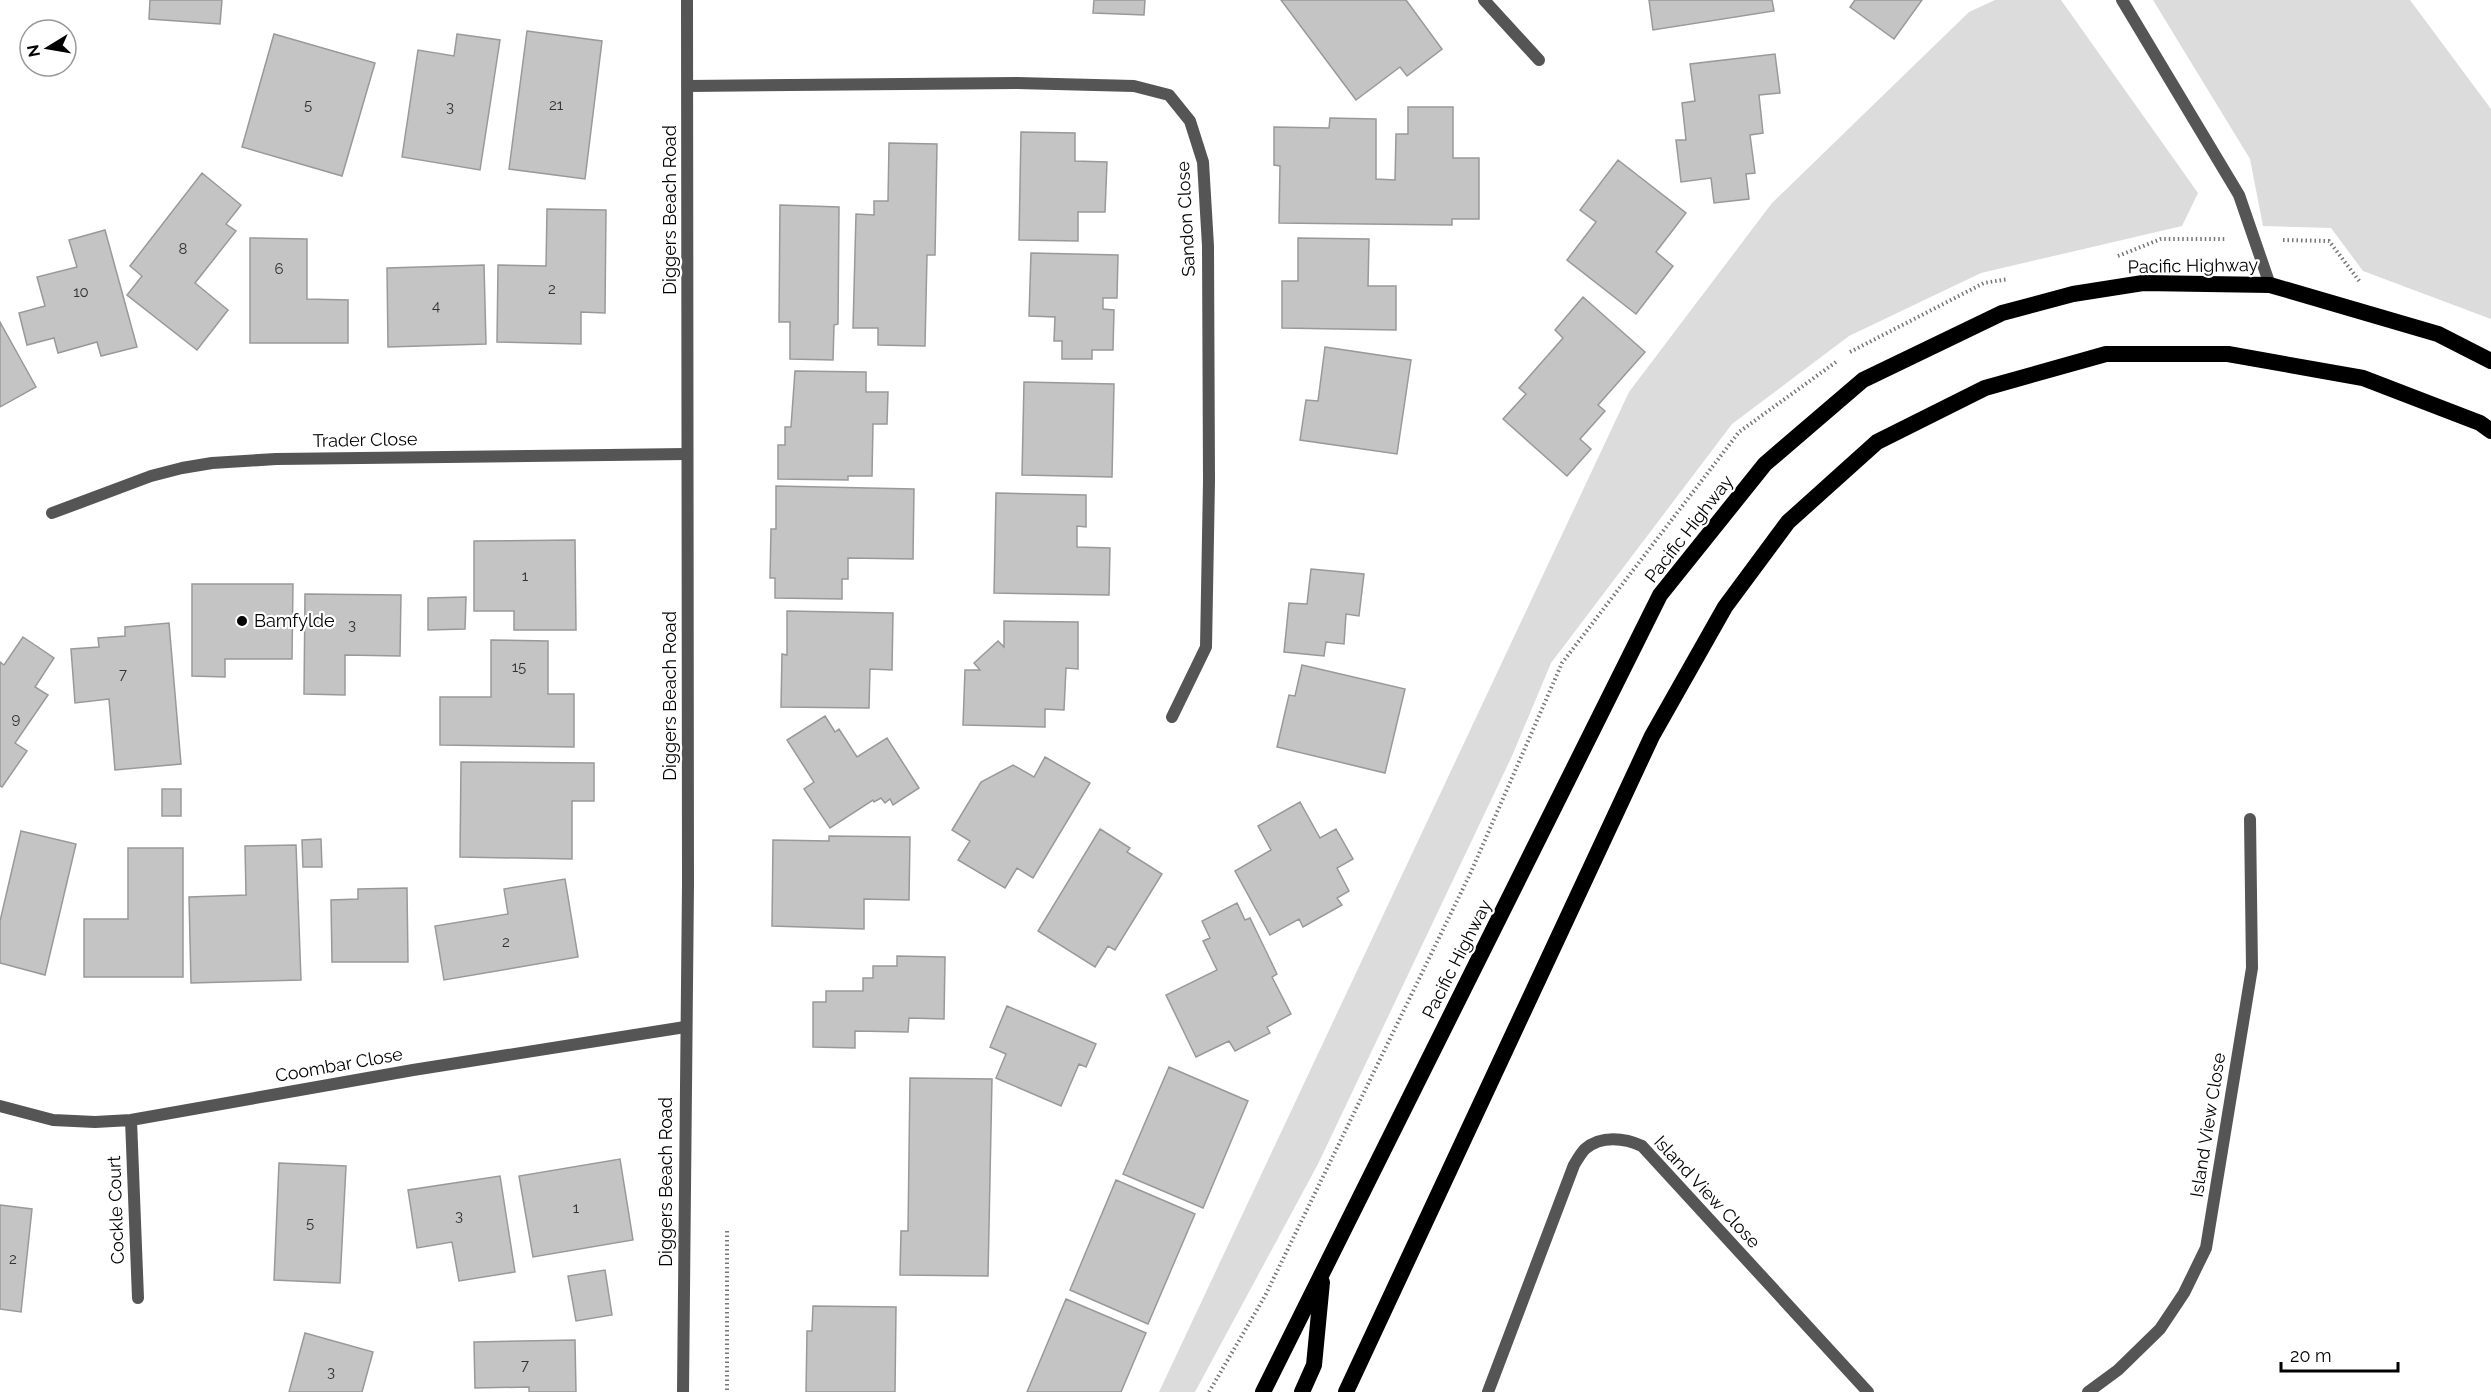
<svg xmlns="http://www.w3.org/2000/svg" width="2491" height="1392" viewBox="0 0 2491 1392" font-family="Raleway,sans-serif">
<rect width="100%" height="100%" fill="#fff"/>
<path fill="#dcdcdc" d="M1995 0H2061L2198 193 2182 226 1981 273 1849 336 1732 424 1551 663 1512 756 1318 1164 1195 1392H1159L1629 392 1772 203 1969 12Z
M2153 0H2410L2491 109V319L2363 271 2331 228 2263 226 2250 159Z"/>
<path fill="#c4c4c4" stroke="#999" stroke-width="1.5" d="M150 0H222L220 24 149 19Z
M1094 0H1145L1144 15 1093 13Z
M1281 0H1406L1442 49 1407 76 1400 67 1356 100Z
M1649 0H1772L1774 11 1653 30Z
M1855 0H1922L1894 39 1850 7Z
M527 31 602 41 585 179 509 169Z
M274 34 375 63 342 176 242 147Z
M457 34 500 40 480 170 402 157 418 50 454 56Z
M1775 54 1780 93 1759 95 1763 133 1750 135 1755 173 1746 174 1749 199 1714 203 1711 178 1681 182 1676 140H1686L1682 103 1695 101 1690 64Z
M1408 107H1453V158H1479V219H1452V225L1279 223 1280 166 1274 165V127L1329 128 1330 118 1376 119V179L1395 180 1396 134H1408Z
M1021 132 1075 133V161L1107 162 1105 212H1078V241L1019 240Z
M889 143 937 144 935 255H927L925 346 878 345V328H853L856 214 874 215V201H888Z
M1618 160 1686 213 1656 252 1673 266 1636 314 1567 260 1596 222 1580 210Z
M202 173 241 205 226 224 236 231 195 283 228 310 197 350 127 295 142 276 130 266Z
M780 205 839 207 838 324 834 325 833 360 790 359V322H779Z
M547 209 606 210 605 313 581 312V344L497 342 498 265 546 266Z
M105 230 137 347 101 356 97 342 58 353 54 338 27 345 19 313 45 306 37 277 77 267 69 240Z
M250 238 307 239V299L348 300V343H250Z
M1298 238 1369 239 1368 286H1396V330L1282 328V281H1298Z
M1031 253 1118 255 1117 298H1103V309L1114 310 1113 350H1092V359H1062V341H1054L1055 317 1029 316Z
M484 265 486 344 388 347 387 268Z
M1583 297 1645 352 1598 405 1605 411 1580 439 1591 449 1567 476 1503 419 1526 394 1519 388 1563 338 1555 330Z
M0 322 36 387 0 407Z
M1325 347 1411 360 1397 454 1300 440 1306 400 1318 401Z
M795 371 866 372V392H888L887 424H873L872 476H848V480L778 479V445H785V427H791Z
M1024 382 1114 384 1112 477 1022 475Z
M776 486 914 489 913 559 848 558V579H842V599L775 598V578H770L771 529H776Z
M996 493 1086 495V527L1077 526V547L1110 548 1109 595 994 593Z
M575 540 576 630H514V611H474V541Z
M1311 569 1364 574 1359 616 1346 614 1344 644 1326 642 1324 656 1284 652 1289 603 1307 604Z
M192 584H293L292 659H225V677L192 676Z
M305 594 401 595 400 656 345 655V695L304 694Z
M466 597 465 629 428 630V598Z
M787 611 893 613 892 670 870 669 869 708 781 707 782 654 787 655Z
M1004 621 1078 622V669L1066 668 1064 710 1045 709V727L963 725 965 670H980L974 663 998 641 1004 647Z
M169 623 181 764 115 770 109 699 75 703 71 649 99 647 98 638 125 636V627Z
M23 637 54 658 35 687 48 695 15 743 27 751 2 787 0 786V662L4 665Z
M491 640 548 641V694H574V747L440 745V697H491Z
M1302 665 1405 689 1385 773 1277 747 1289 695 1295 696Z
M825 716 835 732 839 729 857 757 887 738 919 788 893 805 890 799 885 803 881 798 874 802 873 800 830 828 804 789 814 782 787 740Z
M1045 757 1090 783 1033 878 1017 868 1005 888 958 860 970 841 952 830 981 782 1013 765 1034 777Z
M461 762 594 763V801H572V859L460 857Z
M162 789H181V816H162Z
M1300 802 1320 838 1336 829 1353 859 1337 868 1349 891 1337 898 1342 905 1303 927 1299 919 1270 935 1235 871 1271 850 1258 826Z
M1100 829 1130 848 1127 852 1162 874 1115 950 1108 946 1095 967 1038 931Z
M21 831 76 844 45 975 0 963V921Z
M829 836 910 837 909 900 864 899V929L772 926 773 840 829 841Z
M321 839 322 867H303L302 840Z
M296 845 301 980 191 983 189 897 246 895 245 846Z
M128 848H183V977H84V919H128Z
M565 879 578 957 444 980 435 926 508 914 504 889Z
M407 888 408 962H332L331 900 358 899V889Z
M1237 903 1245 920 1250 918 1277 974 1272 977 1291 1014 1267 1027 1270 1033 1235 1051 1229 1041 1196 1057 1166 995 1217 970 1203 941 1210 938 1202 921Z
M897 956 945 957 944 1019 909 1018 908 1032 855 1031V1048L813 1047V1002H826V991H863V978H873V966H897Z
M1007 1006 1096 1044 1086 1067 1079 1064 1061 1106 996 1078 1006 1054 990 1047Z
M1169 1067 1248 1101 1203 1208 1123 1174Z
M910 1078 992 1079 988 1276 900 1275 901 1231H908Z
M620 1159 633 1240 533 1257 519 1176Z
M279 1163 346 1166 340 1283 274 1280Z
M500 1176 515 1272 459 1281 452 1242 417 1248 408 1190Z
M1116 1180 1195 1214 1148 1324 1070 1290Z
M0 1205 32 1209 21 1312 0 1309Z
M605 1270 612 1315 576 1321 568 1276Z
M1066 1299 1146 1333 1121 1392H1027Z
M813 1306 896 1307 895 1392H806L807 1331H812Z
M305 1333 373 1352 362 1392H289Z
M575 1340 576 1392H529V1387L475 1388 474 1342Z"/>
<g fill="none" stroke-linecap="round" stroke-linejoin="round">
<path stroke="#777" stroke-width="4" stroke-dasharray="1.5 3" stroke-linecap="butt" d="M2283 240 2329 241 2360 282
M2118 256 2161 239H2227
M1850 352 1984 283 2008 279
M727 1231V1392
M1209 1392 1265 1296 1471 872 1562 663 1739 432 1836 362"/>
<path stroke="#555" stroke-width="12" d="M1484 0 1539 60
M2122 0 2239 195 2270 285
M688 86 1017 83 1134 86 1169 95 1190 121 1203 162 1208 246 1209 481 1206 647 1172 717
M52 513 151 476 182 468 212 463 276 459 687 454
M0 1106 53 1120 95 1122 131 1120 413 1070 685 1027
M131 1120 138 1298
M1488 1392 1574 1165C1577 1160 1581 1153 1585 1149 1601 1135 1625 1138 1642 1146L1868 1392
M2088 1392 2118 1370 2160 1329 2184 1293 2206 1248 2252 968 2250 819"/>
<path stroke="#555" stroke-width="12" d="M683 1392 688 884 687 0"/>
<path stroke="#000" stroke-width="16" d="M1263 1392 1660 595 1765 464 1863 380 2002 313 2073 294 2143 283 2270 285 2438 334 2491 361
M1302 1392 1314 1365 1322 1282
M1346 1392 1652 736 1725 607 1788 522 1877 442 1985 388 2106 354H2228L2363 378 2480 423 2491 431"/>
</g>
<circle fill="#000" stroke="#fff" stroke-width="2" cx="242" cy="621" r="6"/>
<g text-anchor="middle" stroke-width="4.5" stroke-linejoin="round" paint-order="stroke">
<g font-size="15" fill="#313131">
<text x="308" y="110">5</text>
<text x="556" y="110">21</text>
<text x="450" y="112">3</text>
<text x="183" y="254">8</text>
<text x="279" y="274">6</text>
<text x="552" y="294">2</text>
<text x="81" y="297">10</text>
<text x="436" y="311">4</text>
<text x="525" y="581">1</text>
<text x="352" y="630">3</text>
<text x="519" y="672">15</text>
<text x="123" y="679">7</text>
<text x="16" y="724">9</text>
<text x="506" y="947">2</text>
<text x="576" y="1213">1</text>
<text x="459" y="1221">3</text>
<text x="310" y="1228">5</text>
<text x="13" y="1264">2</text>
<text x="525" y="1370">7</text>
<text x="331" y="1377">3</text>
</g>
<g font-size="18" fill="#000" stroke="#fff">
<text transform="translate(670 210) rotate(-90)" y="6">Diggers Beach Road</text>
<text transform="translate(1186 219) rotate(-93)" y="6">Sandon Close</text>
<text transform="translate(2193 266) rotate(-1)" y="6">Pacific Highway</text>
<text transform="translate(365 440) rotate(-1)" y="6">Trader Close</text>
<text transform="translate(1689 529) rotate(-52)" y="6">Pacific Highway</text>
<text transform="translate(670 696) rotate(-90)" y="6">Diggers Beach Road</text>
<text transform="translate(1457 959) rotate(-63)" y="6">Pacific Highway</text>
<text transform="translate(339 1065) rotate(-10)" y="6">Coombar Close</text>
<text transform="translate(2208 1125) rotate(-81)" y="6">Island View Close</text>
<text transform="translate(666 1182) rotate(-90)" y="6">Diggers Beach Road</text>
<text transform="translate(1707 1192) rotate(47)" y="6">Island View Close</text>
<text transform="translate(116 1210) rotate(-92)" y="6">Cockle Court</text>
</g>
<g font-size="18" fill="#000" stroke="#fff" text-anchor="start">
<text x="254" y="627">Bamfylde</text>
</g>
</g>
<g transform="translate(48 48) rotate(259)"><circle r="28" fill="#ffffff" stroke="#999999" stroke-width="1.5"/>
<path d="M0-4.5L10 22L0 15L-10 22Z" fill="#000000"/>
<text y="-9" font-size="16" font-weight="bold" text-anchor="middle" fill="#000000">N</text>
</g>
<path d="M2281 1362v9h117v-9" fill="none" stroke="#000000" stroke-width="3"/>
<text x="2290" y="1362" font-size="18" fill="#000000" stroke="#ffffff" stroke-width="4.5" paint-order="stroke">20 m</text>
</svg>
